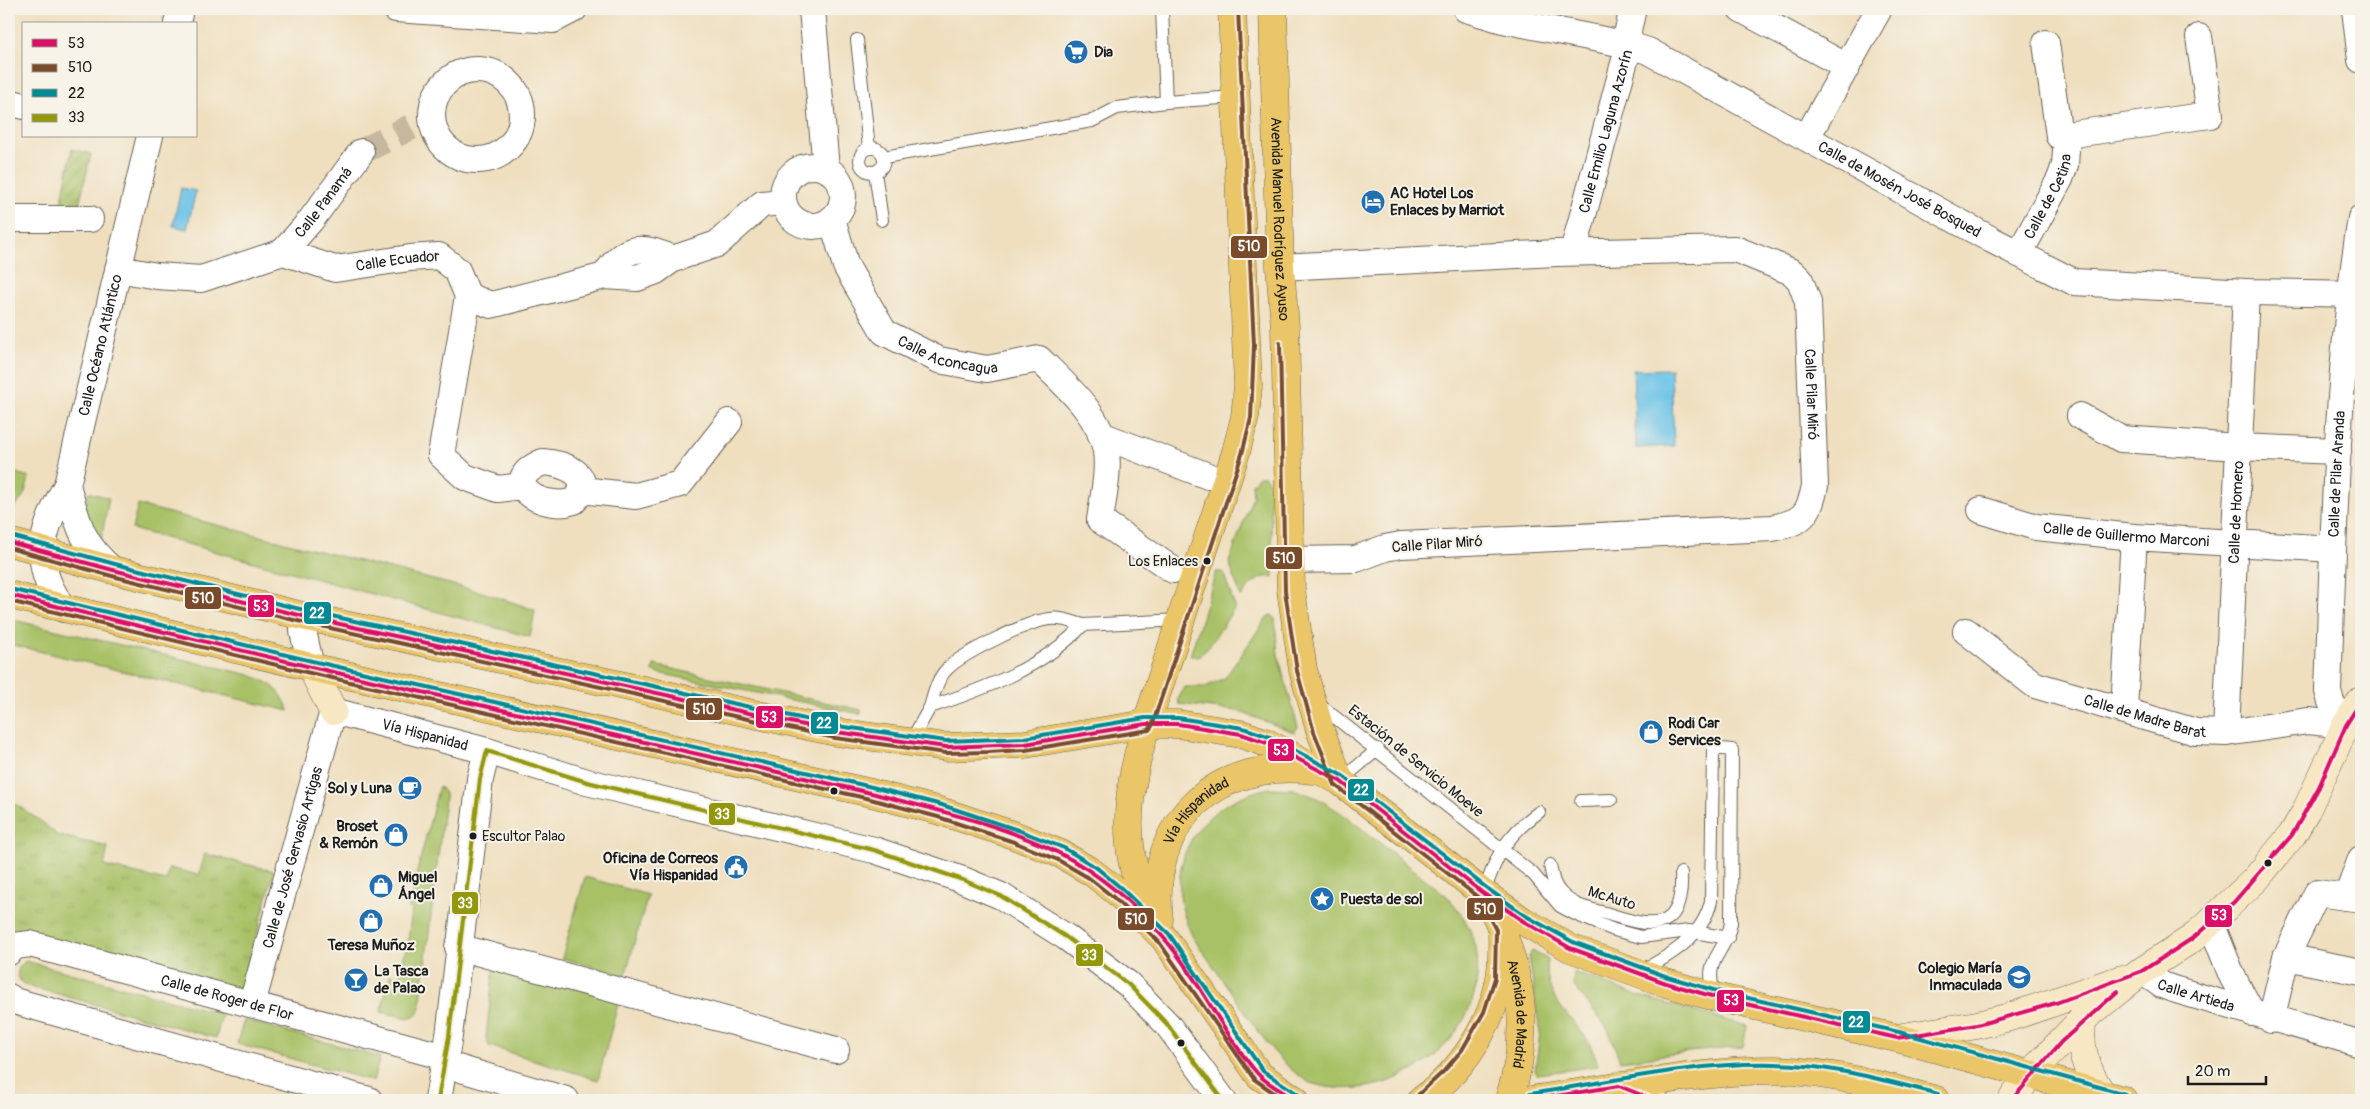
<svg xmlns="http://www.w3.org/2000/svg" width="2370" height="1109" viewBox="0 0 2370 1109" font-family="Pangolin,sans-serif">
<defs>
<pattern id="park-tufts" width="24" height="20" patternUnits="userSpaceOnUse" patternTransform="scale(1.25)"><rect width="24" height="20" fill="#a8c166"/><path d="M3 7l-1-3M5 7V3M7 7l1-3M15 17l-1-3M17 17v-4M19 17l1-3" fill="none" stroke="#90a558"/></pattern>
<pattern id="garden-furrows" width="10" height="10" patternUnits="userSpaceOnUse" patternTransform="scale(1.25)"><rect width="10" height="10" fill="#a8c166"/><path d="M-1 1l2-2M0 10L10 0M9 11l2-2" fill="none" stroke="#90a558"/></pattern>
</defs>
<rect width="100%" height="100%" fill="#f7f3e8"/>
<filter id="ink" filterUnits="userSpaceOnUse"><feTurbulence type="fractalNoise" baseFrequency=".02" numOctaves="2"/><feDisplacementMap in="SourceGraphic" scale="10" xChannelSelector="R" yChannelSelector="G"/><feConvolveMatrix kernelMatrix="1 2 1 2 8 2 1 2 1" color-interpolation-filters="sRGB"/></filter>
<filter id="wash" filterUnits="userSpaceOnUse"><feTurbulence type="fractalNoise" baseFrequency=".0096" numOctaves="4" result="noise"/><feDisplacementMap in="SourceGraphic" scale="20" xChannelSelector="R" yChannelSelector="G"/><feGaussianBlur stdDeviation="1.12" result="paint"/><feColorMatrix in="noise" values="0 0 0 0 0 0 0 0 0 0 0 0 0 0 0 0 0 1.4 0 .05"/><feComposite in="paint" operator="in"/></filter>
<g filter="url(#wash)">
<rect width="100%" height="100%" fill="#efdfbf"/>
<path fill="#a8c166" stroke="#626e41" d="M9 471 29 477C26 493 22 502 9 512Z
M1259 476H1265L1270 484 1273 577C1257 575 1249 586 1241 598L1229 562 1253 496 1252 484Z
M88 492 109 498 101 541 84 514Z
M138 505 485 593 535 610 530 637 132 529Z
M1216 572H1223L1235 607 1209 647 1199 656H1190Z
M1272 615 1275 619 1278 655 1298 727 1294 732 1237 711 1179 704 1178 699 1185 687H1205L1225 678 1268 616Z
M9 619 250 675C272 684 280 688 289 711L9 644Z
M654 665 861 710V714L653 672Z
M439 786 445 793V798L420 1008 417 1015 408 1018 381 1012 390 975 399 977 408 941 412 909 408 907Z
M1270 788 1294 789 1317 798 1343 814 1447 896C1462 913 1475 933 1477 956 1486 1040 1392 1109 1310 1083 1281 1066 1263 1038 1244 1011 1228 987 1211 963 1194 939 1157 869 1194 803 1270 788Z
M585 877 648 895 625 976 562 958Z
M1532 951 1547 959C1547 970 1547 980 1551 990 1564 1020 1589 1028 1598 1066L1537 1074 1535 1071 1540 1033 1529 956Z
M26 961 222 1014 216 1038 25 985 18 978C17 971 19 965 26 961Z
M494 966 619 1000 598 1080 489 1046 486 1038Z
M1574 972 1636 995 1747 1026 1743 1047 1688 1052 1620 1061 1608 1029 1573 985Z
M244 1020 380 1057 373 1081 237 1044Z"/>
<path fill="url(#park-tufts)" stroke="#626e41" d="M9 800 42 822 57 835 108 847 104 866 166 881 169 868 199 875 205 854 274 871 244 983 236 989 230 990 9 928Z"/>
<path fill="url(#garden-furrows)" stroke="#626e41" d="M72 149 91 154 78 209H60Z"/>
<path fill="#6bc2e8" stroke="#446f82" d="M181 188 196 191 187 229 173 226Z
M1671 369 1674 446 1636 448 1633 370Z"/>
</g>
<g filter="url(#ink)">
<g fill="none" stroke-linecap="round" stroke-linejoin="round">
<path stroke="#c5b89e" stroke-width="26" stroke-dasharray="26 13" stroke-linecap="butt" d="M361 152 411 127"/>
<defs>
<path id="lane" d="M1162 9 1166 102 1235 97
M857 40 869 148
M860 160a12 12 0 1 1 24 0a12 12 0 1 1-24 0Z
M884 157 1092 121 1117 108 1166 102
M875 172 882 220
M1317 703 1533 874 1560 906 1577 915 1614 930 1641 937 1689 931 1728 938
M930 707C934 694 937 679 947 669 963 653 1028 621 1050 619 1062 617 1072 622 1083 625
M910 743 930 707C984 689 1044 667 1083 625L1180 620
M1340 781 1378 749
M1581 801 1611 800
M1550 865C1552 875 1553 885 1561 893 1572 906 1590 909 1605 913 1651 928 1684 935 1681 873
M1484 894C1495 856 1507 835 1539 812
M1639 972C1670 956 1703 937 1711 901L1713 748 1732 750 1731 923C1725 957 1702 956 1715 997"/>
<g id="street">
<path d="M396 9 553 20 574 9"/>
<path d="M812 9 826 169"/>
<path id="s1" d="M1466 9 1503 20 1629 45 1648 51 1992 240 2074 282 2246 292 2361 294"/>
<path d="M1741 9 1847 67"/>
<path d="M2355 9 2361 60"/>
<path d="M177 24 180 9"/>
<path d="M2046 43 2059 136 2210 115 2199 37"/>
<circle cx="477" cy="115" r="45"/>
<path d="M9 102 24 106"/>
<path d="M1807 137 1879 9"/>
<circle cx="813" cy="196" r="30"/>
<path d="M9 219H90"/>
<path id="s2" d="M832 219 846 266 884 332 939 360 987 369 1039 359C1064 384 1100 414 1106 451 1109 473 1103 498 1100 520L1173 570"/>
<path id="s3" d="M283 252 311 220 361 152"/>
<path id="s4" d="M1573 252 1629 45 1628 30 1633 9"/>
<path id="s5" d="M2019 254 2060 179 2065 165 2067 135"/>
<path id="s6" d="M1280 267 1556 253 1735 249 1792 272 1800 280 1808 302 1815 486C1809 516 1802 522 1772 528L1401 545 1385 548 1356 559 1289 560"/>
<path id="s7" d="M118 269 157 276 201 279 283 252 335 269 410 258 439 256 457 270 468 296 441 455 465 477 498 489 523 486"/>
<path d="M605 276C623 245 643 244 673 259"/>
<path d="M468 296 491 305 605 276 637 278 656 271 673 259 717 244 762 204 783 202"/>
<path d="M2080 416 2121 439 2238 447 2338 451"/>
<path d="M1101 435 1208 476"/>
<path d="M543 462C564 463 598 476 574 501 542 512 495 482 543 462Z"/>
<path d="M67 485C77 521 82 546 113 570"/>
<path d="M581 490 636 496 680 484 729 422"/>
<path id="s8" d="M1981 510 2036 527 2134 537 2333 549"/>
<path id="s9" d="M64 609C30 566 41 529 67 485L150 136"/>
<path d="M303 616V631L311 667"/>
<path id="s10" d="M1966 631 2035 685 2196 732 2226 733 2308 721 2346 725"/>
<path d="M2124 709 2134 537"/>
<path id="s11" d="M2346 725 2331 702 2328 691C2334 533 2336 374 2361 218"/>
<path id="s12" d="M2226 733 2246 292"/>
<path d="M2347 897 2361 859"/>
<path d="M2211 923 2232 976 2252 1013"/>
<path d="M458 947 836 1050"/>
<path id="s13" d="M9 952 15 946 30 944 445 1057"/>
<path d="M2286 957 2361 972"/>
<path id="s14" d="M2142 971 2162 985 2173 989 2361 1044"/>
<path d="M9 997 14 1001 369 1100"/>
<path id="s15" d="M252 1004 333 711 487 751 587 782 874 850 963 880 1001 896 1066 937 1128 984 1167 1024 1223 1100"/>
<path d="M2271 1020 2286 957 2317 893 2361 899"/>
<path d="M444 1064 566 1100"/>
<path d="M438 1100 449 1036 480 779 487 751"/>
</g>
<path id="secondary" d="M311 667 333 711
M2083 1019C2077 1047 2087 1071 2102 1094
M1897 1038 1977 1025 2010 1017 2122 979
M1619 1086 1654 1100
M2012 1100 2030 1074 2083 1019 2142 971 2193 938 2255 880 2292 835 2305 813 2346 725 2361 701"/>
<g id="primary">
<path id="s16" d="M1503 934C1525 992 1528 1041 1509 1100"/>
</g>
<g id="highway">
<path id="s17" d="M1273 9 1280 267 1285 327 1291 590 1303 670 1320 730 1340 781"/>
<path d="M9 542 113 570 303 616 836 732 946 747 1025 744 1146 724H1178L1241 734 1267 743 1340 781 1484 894 1523 921 1570 948 1666 983 1715 997 1897 1038 2123 1100"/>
<path d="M9 595 311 667 871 793 940 811 1016 836 1061 854 1093 873 1117 892 1164 938 1259 1075 1295 1100"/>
<path d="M1154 920C1102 828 1142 740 1171 650 1192 583 1215 518 1236 452L1245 417 1248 386 1232 9"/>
<path id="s18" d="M1159 920C1147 821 1216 758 1313 770"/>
<path d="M1422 1100C1467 1067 1502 1011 1502 954 1502 946 1503 936 1501 928 1498 917 1491 907 1486 897"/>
<path d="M1531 1100C1583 1092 1634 1084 1685 1077 1715 1074 1746 1069 1776 1070 1831 1072 1884 1086 1936 1100"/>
</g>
</defs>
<use href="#lane" stroke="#666055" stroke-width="14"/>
<use href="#street" stroke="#666055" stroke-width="28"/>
<use href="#secondary" stroke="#666055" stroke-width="29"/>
<use href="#primary" stroke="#666055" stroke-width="29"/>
<use href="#highway" stroke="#666055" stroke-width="29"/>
<use href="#lane" stroke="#fff" stroke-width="12"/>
<use href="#street" stroke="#fff" stroke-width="26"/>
<use href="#secondary" stroke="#f7e8c3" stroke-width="28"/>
<use href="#primary" stroke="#ebc669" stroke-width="28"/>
<use href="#highway" stroke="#ebc669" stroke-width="28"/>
<defs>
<path id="bus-1" d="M9 542 113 570 303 616 836 732 946 747 1025 744 1146 724H1178L1241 734 1267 743 1340 781 1484 894 1523 921 1570 948 1666 983 1715 997 1897 1038 1977 1025 2056 1003 2142 971 2193 938 2234 902 2292 835 2319 787 2346 725 2361 701
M9 595 311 667 871 793C933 809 1004 825 1061 854 1100 874 1135 905 1163 937 1198 977 1223 1034 1258 1074 1267 1084 1284 1092 1295 1100
M1531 1100 1619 1086 1654 1100
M2012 1100 2061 1042 2118 991"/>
<path id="bus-2" d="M1280 343 1285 591 1297 671 1314 732 1335 785 1479 898 1496 930 1495 978 1484 1012 1462 1050 1444 1071 1418 1095
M9 548 112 576 302 622 835 738 946 753 988 752 1026 750 1149 730 1152 726 1242 454 1251 418 1254 345 1238 9
M9 601 310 673 870 799 938 817 1014 842 1058 860 1089 878 1113 897 1159 942 1254 1079 1284 1100"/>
<path id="bus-3" d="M11 536 115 564 304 610 837 726 946 741 1024 738 1145 718H1178L1243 728 1270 737 1343 776 1488 889 1526 916 1573 942 1668 977 1717 991 1899 1032 2125 1094
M10 589 312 661 872 787 942 805 1018 830 1064 848 1097 868 1121 888 1169 934 1263 1071 1299 1095
M1530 1094C1608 1082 1696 1062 1774 1064 1830 1065 1884 1080 1938 1094"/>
<path id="bus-4" d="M438 1100 449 1036 480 779 487 751 587 782 874 850 963 880 1001 896 1066 937 1128 984 1167 1024 1223 1100"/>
</defs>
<use href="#bus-1" stroke="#f7f3e8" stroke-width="8"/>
<use href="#bus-2" stroke="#f7f3e8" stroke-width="8"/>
<use href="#bus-3" stroke="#f7f3e8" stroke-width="8"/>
<use href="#bus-4" stroke="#f7f3e8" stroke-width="8"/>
<use href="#bus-1" stroke="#dc0f66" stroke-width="4"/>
<use href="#bus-2" stroke="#7a4b2a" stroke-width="4"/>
<use href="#bus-3" stroke="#048a93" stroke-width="4"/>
<use href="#bus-4" stroke="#929809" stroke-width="4"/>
</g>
</g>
<defs>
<symbol id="supermarket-disc" viewBox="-11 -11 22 22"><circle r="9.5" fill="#1f6fb2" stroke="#f7f3e8"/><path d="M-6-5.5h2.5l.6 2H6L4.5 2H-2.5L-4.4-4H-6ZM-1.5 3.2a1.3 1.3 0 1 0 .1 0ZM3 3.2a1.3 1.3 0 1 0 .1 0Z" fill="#fff"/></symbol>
<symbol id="hotel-disc" viewBox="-11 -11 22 22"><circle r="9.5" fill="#1f6fb2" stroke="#f7f3e8"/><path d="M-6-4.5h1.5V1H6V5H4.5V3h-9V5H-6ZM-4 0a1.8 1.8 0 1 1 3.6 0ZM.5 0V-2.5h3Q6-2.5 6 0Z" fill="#fff"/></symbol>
<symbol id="shop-disc" viewBox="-11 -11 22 22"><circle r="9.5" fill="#1f6fb2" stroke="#f7f3e8"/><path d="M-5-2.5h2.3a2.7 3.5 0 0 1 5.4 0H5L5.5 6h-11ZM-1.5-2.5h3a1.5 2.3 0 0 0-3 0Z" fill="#fff"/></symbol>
<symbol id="cafe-disc" viewBox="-11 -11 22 22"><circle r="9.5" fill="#1f6fb2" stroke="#f7f3e8"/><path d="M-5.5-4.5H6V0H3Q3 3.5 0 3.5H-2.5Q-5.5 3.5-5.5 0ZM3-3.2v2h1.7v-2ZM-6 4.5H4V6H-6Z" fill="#fff"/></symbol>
<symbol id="civic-disc" viewBox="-11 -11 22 22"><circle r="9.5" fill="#1f6fb2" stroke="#f7f3e8"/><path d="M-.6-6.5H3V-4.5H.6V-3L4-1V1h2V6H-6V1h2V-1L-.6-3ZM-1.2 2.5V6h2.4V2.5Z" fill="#fff"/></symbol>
<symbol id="sight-disc" viewBox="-11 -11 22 22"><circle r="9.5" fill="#1f6fb2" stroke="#f7f3e8"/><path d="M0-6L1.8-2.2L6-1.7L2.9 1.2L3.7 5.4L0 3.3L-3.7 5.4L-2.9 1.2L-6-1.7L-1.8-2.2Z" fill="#fff"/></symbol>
<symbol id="school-disc" viewBox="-11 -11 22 22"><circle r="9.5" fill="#1f6fb2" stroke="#f7f3e8"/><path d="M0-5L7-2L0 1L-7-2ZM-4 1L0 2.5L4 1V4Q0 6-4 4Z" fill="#fff"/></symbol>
<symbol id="bar-disc" viewBox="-11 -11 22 22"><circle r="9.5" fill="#1f6fb2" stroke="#f7f3e8"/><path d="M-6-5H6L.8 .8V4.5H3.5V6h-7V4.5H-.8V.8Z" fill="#fff"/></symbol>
</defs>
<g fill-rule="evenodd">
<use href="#supermarket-disc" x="1062" y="38" width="28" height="28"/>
<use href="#hotel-disc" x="1359" y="188" width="28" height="28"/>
<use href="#shop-disc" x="1637" y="718" width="28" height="28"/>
<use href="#cafe-disc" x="396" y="774" width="28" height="28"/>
<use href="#shop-disc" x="382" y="821" width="28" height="28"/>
<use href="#civic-disc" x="722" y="853" width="28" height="28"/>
<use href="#shop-disc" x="367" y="872" width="28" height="28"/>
<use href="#sight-disc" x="1308" y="885" width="28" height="28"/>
<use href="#shop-disc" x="357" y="907" width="28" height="28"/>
<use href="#school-disc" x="2005" y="963" width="28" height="28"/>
<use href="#bar-disc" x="342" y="966" width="28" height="28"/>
</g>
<g fill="#1c1c1c" stroke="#f7f3e8" stroke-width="2">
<circle cx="1207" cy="561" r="4.5"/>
<circle cx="834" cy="791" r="4.5"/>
<circle cx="473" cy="836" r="4.5"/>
<circle cx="2268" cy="863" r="4.5"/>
<circle cx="1181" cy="1043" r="4.5"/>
</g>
<g text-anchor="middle" stroke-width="4" stroke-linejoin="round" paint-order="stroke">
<g font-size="14" fill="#1c1c1c" stroke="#f7f3e8" text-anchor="end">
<text x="1198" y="566">Los Enlaces</text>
<text x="482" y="841" text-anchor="start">Escultor Palao</text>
</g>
<g font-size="15" font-weight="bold" fill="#1c1c1c" stroke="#f7f3e8" text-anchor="start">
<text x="1094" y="57">Dia</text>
<text x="1390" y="198">AC Hotel Los<tspan x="1390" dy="17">Enlaces by Marriot</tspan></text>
<text x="1668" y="728">Rodi Car<tspan x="1668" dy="17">Services</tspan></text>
<text x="392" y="793" text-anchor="end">Sol y Luna</text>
<text x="378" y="831" text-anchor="end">Broset<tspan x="378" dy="17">&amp; Remón</tspan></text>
<text x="718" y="863" text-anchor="end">Oficina de Correos<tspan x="718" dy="17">Vía Hispanidad</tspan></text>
<text x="398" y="882">Miguel<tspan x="398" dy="17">Ángel</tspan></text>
<text x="1340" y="904">Puesta de sol</text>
<text x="371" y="950" text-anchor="middle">Teresa Muñoz</text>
<text x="2002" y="973" text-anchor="end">Colegio María<tspan x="2002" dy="17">Inmaculada</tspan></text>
<text x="374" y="976">La Tasca<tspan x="374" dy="17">de Palao</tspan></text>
</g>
<g font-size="15" fill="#1c1c1c" stroke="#f7f3e8">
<text dy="5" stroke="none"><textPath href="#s4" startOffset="125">Calle Emilio Laguna Azorín</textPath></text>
<text dy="5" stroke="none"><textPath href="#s1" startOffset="474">Calle de Mosén José Bosqued</textPath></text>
<text dy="5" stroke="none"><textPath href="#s5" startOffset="65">Calle de Cetina</textPath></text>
<text dy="5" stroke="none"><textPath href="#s3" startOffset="64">Calle Panamá</textPath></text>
<text dy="5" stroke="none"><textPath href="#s17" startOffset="210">Avenida Manuel Rodríguez Ayuso</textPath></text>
<text dy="5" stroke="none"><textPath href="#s7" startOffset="288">Calle Ecuador</textPath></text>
<text dy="5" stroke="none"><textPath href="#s9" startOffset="278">Calle Océano Atlántico</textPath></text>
<text dy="5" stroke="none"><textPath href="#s2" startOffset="194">Calle Aconcagua</textPath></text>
<text dy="5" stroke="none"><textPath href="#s6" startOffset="644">Calle Pilar Miró</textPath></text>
<text dy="5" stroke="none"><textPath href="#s11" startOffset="256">Calle de Pilar Aranda</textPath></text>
<text dy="5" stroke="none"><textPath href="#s12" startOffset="221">Calle de Homero</textPath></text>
<text dy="5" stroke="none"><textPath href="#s8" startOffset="148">Calle de Guillermo Marconi</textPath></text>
<text transform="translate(1437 544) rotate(-4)" y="5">Calle Pilar Miró</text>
<text dy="5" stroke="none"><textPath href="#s10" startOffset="202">Calle de Madre Barat</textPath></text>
<text dy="5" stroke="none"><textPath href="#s15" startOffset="399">Vía Hispanidad</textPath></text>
<text transform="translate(1416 761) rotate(39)" y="5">Estación de Servicio Moeve</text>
<text dy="5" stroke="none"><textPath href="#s18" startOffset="122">Vía Hispanidad</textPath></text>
<text dy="5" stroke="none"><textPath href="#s15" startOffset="152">Calle de José Gervasio Artigas</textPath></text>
<text transform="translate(1612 898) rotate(17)" y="5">McAuto</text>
<text dy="5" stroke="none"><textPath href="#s14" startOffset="60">Calle Artieda</textPath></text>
<text dy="5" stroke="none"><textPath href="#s13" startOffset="228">Calle de Roger de Flor</textPath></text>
<text dy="5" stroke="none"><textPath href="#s16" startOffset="82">Avenida de Madrid</textPath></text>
</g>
</g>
<g stroke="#f7f3e8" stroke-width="2">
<rect x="1230" y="235" width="38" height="24" rx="5" fill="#7a4b2a"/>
<rect x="1265" y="546" width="38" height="24" rx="5" fill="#7a4b2a"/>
<rect x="184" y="586" width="38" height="24" rx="5" fill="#7a4b2a"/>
<rect x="247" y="594" width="28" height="24" rx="5" fill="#dc0f66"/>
<rect x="303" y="601" width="29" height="24" rx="5" fill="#048a93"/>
<rect x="685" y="697" width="38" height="24" rx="5" fill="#7a4b2a"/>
<rect x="755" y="705" width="29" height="24" rx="5" fill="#dc0f66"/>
<rect x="810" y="711" width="29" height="24" rx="5" fill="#048a93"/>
<rect x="1267" y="738" width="28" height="24" rx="5" fill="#dc0f66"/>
<rect x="1347" y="778" width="28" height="24" rx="5" fill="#048a93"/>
<rect x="708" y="802" width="28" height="24" rx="5" fill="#929809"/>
<rect x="451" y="891" width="28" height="24" rx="5" fill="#929809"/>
<rect x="1466" y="897" width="38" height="24" rx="5" fill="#7a4b2a"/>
<rect x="2204" y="904" width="29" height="24" rx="5" fill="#dc0f66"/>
<rect x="1117" y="907" width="38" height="24" rx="5" fill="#7a4b2a"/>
<rect x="1075" y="943" width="29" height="24" rx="5" fill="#929809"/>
<rect x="1716" y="989" width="29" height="24" rx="5" fill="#dc0f66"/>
<rect x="1842" y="1010" width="29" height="24" rx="5" fill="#048a93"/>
</g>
<g font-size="14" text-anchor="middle" font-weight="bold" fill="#fff">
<text x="1249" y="251">510</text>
<text x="1284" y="563">510</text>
<text x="203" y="603">510</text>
<text x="261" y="611">53</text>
<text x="317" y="618">22</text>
<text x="704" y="714">510</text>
<text x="769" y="722">53</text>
<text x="824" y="728">22</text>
<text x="1281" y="755">53</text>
<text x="1361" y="795">22</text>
<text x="722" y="819">33</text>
<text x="465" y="908">33</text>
<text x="1485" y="914">510</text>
<text x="2219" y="920">53</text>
<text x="1136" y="924">510</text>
<text x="1089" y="960">33</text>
<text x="1731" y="1005">53</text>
<text x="1856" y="1027">22</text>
</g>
<rect width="2370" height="1109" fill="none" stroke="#f7f3e8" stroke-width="30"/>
<rect x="22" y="22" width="175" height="115" fill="#f7f3e8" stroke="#9f9d96"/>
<rect x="32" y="39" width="25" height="8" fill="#dc0f66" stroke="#9f9d96"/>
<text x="68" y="48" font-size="15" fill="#1c1c1c">53</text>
<rect x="32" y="64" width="25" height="8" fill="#7a4b2a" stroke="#9f9d96"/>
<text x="68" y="72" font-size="15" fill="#1c1c1c">510</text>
<rect x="32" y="89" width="25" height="8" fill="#048a93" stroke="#9f9d96"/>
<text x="68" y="98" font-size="15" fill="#1c1c1c">22</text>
<rect x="32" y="114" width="25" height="8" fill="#929809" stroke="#9f9d96"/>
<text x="68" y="122" font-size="15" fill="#1c1c1c">33</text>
<path d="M2188 1076v8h78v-8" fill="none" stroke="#1c1c1c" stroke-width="2.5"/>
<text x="2195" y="1076" font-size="15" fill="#1c1c1c" stroke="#f7f3e8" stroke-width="4" paint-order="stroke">20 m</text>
</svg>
